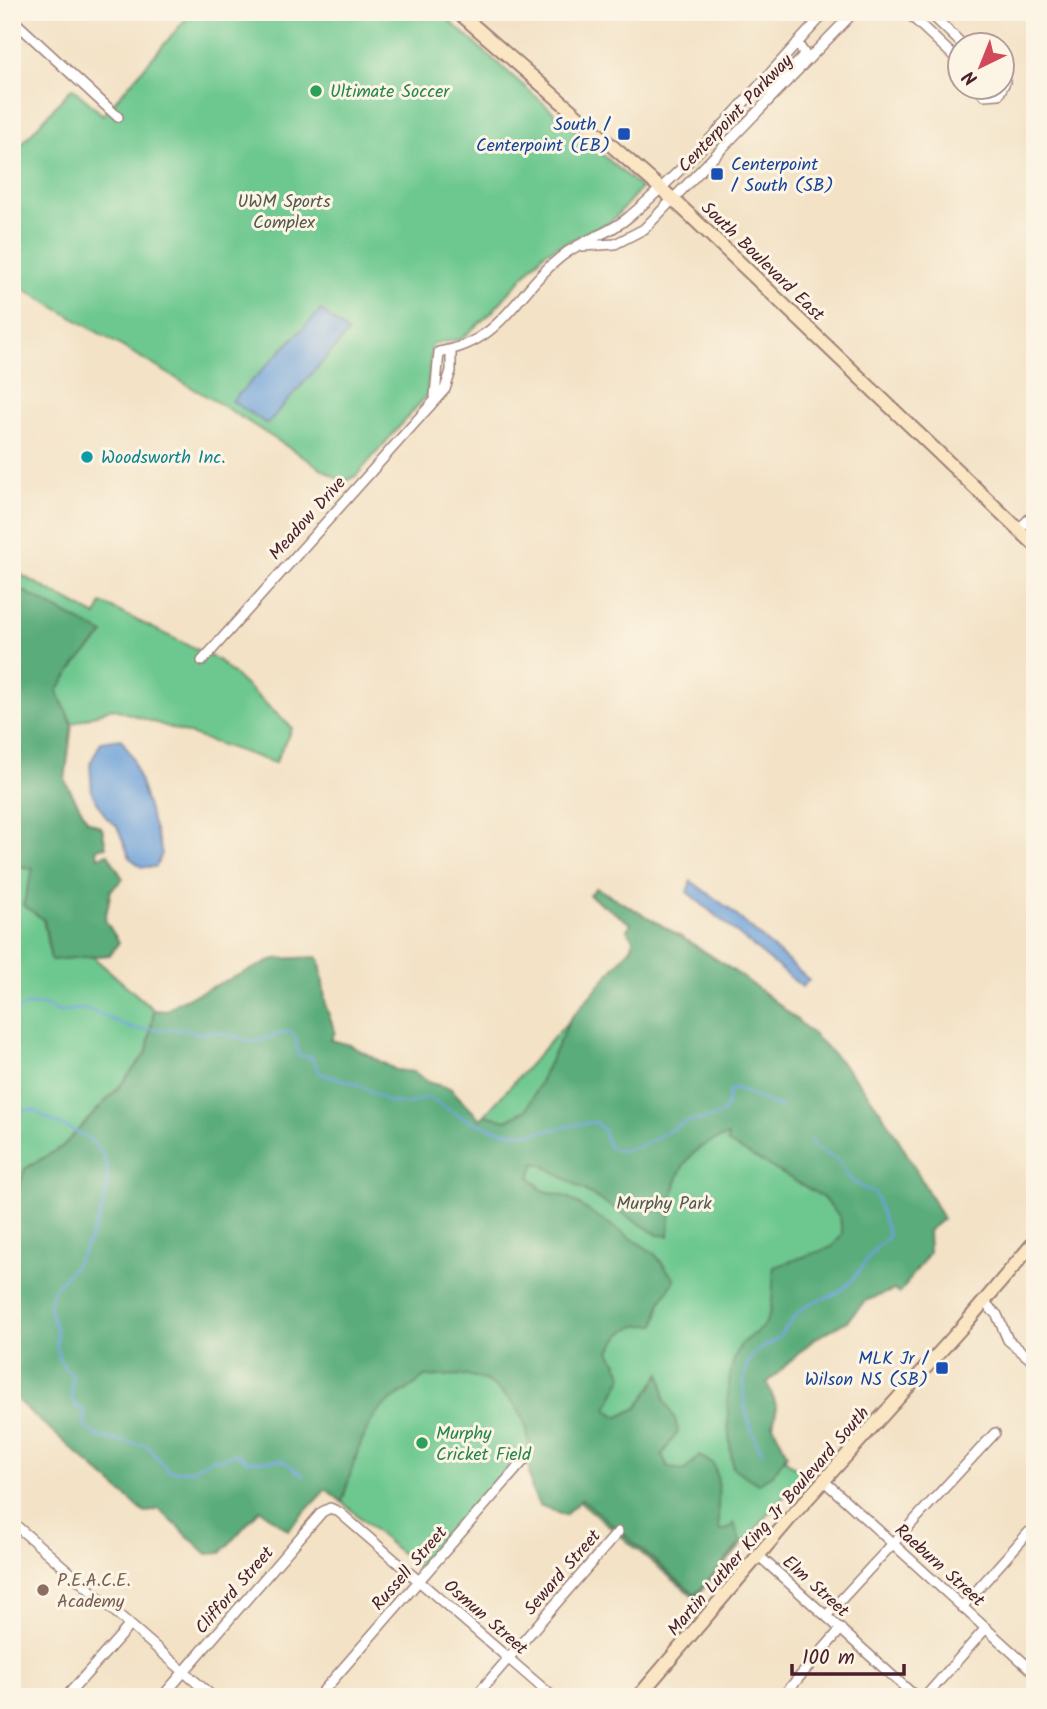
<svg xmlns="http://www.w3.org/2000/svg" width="1047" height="1709" viewBox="0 0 1047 1709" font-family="Kalam,sans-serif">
<rect width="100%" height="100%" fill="#fcf5e5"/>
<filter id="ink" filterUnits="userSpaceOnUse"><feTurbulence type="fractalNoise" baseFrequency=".0143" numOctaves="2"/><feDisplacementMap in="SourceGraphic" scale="14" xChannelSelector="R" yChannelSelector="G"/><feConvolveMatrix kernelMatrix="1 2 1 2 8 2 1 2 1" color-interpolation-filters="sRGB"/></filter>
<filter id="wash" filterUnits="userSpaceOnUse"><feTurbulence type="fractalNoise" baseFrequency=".00686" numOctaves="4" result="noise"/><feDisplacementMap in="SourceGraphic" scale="28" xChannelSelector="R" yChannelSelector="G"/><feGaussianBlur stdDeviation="1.57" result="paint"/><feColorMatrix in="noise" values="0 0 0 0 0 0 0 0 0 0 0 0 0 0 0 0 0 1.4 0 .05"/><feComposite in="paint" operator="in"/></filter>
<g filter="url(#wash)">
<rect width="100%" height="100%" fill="#f3e2c6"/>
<path fill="#6dc88f" stroke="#5c745d" stroke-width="2" d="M192 12H439L641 188 612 221 545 252 491 313 461 339 432 344 427 395 356 476 343 482 225 407 12 282V155L72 88 103 115Z
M12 570 96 616 102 603 218 660 292 728 275 763 112 708 72 724 57 692 12 774Z
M12 864 33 869 51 960 92 956 154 1010 147 1052 119 1087 63 1146 25 1169 12 1209Z
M638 943 888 1182 734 1413 803 1475 695 1598 521 1452 419 1569 294 1460 328 1291Z"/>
<path fill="#5aac7a" stroke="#526652" stroke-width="2" d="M12 585 104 634 76 664 57 691 72 724 65 781 87 820 102 828 106 847 96 849 98 857 108 854 123 879 111 890 105 920 119 942 110 955 51 960 44 920 23 905 33 869 12 864Z
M596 888C685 937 776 990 845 1067 886 1111 914 1166 943 1219L928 1231 929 1253 899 1294 894 1290 865 1301 847 1321 814 1339 767 1383 777 1407 773 1425 787 1454 773 1474 758 1484 733 1468C728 1435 722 1376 740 1346 746 1337 758 1333 764 1325 775 1310 772 1285 774 1267L832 1247 842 1234 840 1217 821 1196 727 1142 728 1136C675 1148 671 1191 669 1236L658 1235 543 1165 535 1163 530 1177 542 1190 567 1197 654 1253 675 1280 660 1303 656 1325C630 1324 622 1328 610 1351L623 1375 607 1409 618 1417 637 1408 661 1373 665 1401 675 1419 678 1432 662 1455 668 1467 684 1471 699 1456 713 1463C724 1490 714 1505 720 1531L728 1529 734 1523 741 1543 695 1595 582 1499 565 1515 539 1505C524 1477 531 1465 528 1436 527 1424 520 1411 512 1402 483 1369 464 1375 424 1377 409 1391 386 1401 376 1414 359 1438 351 1474 342 1502L326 1489 288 1530 260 1509 221 1553 207 1554 159 1509 145 1513 12 1396V1209L25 1169 63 1146 119 1087 147 1052 154 1010 166 1011 178 1002 275 959 317 957 320 961 326 1007 335 1032 331 1040 350 1045 396 1070 414 1072 430 1083 450 1088 480 1119 485 1115 507 1120 527 1109 570 1019 632 947 633 939 627 929 631 924 589 895Z"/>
<path fill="#6da1d9" stroke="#5c6082" stroke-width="2" d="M321 310 348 333 267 424 232 401Z
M121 739 132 756 162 853 156 867H142L130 858 117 826 106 817 92 793 90 764 101 742Z
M691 881 728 908 809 980 802 987 687 892Z"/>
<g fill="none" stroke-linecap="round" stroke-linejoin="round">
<path stroke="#6da1d9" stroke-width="2.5" d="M12 1013 28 1005H43L61 1012 78 1009 93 1011 133 1029 190 1030 200 1034 214 1031 254 1042 290 1031 295 1036 299 1056H310L321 1074 356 1083 389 1102 408 1104 427 1097C457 1116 492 1135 530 1133 552 1131 573 1124 595 1122L603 1130 609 1147C631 1160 665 1130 686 1122 696 1119 711 1120 719 1115 728 1110 728 1100 729 1091L736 1088 781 1108
M12 1112 34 1110C57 1129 90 1128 104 1158 117 1185 93 1237 78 1260 70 1274 54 1283 50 1300 47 1313 57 1324 57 1336 56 1350 59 1367 72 1374 74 1390 65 1401 84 1411L85 1427 99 1437 148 1446 168 1471 191 1470 214 1458 220 1460 236 1453 247 1461 282 1460 303 1475
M763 1452C747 1429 737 1388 749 1361 755 1349 770 1346 778 1338 788 1327 794 1314 806 1306 818 1298 834 1298 844 1288 862 1272 870 1249 889 1237L875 1194C856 1184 848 1182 840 1161L818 1150 810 1139"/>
</g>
</g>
<g filter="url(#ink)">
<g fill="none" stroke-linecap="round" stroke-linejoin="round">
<defs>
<path id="street" d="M907 12 960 62
M929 12 964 46
M12 19 118 117
M978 88 984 95 999 94 1005 82 1002 74
M771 96 776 85 802 58 804 53 797 43
M583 246 615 244 644 229 854 12
M435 396 439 352C504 342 516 291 562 256 583 239 610 234 630 216 702 155 762 80 826 12
M1019 529 1035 513
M202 661 445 389 451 371V350
M984 1302 997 1315 1008 1340 1035 1363
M823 1480 1035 1673
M12 1522 213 1697
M758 1555 916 1697
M962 1607 1029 1532
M826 1616 995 1433
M66 1697 130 1625
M162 1697 322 1512 330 1508 339 1512 553 1697
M318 1697 525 1459
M475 1697 618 1532
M782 1697 841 1629
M925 1697 986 1628"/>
<path id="secondary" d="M458 12 674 200 1035 545
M638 1697 791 1517 965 1324 1035 1241"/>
</defs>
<use href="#street" stroke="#9e8078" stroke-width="12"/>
<use href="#secondary" stroke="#9e8078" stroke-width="16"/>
<use href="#street" stroke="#fff" stroke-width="9"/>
<use href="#secondary" stroke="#fbe6c4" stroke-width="12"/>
</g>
</g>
<g fill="#2e9e5b" stroke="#fcf5e5" stroke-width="2.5">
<circle cx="316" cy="91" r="7"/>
<circle cx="422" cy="1443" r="7"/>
</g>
<g fill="#1a4fb4" stroke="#fcf5e5" stroke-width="2.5">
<rect x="617" y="127" width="14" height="14" rx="3.5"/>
<rect x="710" y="167" width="14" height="14" rx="3.5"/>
<rect x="935" y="1361" width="14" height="14" rx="3.5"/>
</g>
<circle fill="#0f9aa8" stroke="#fcf5e5" stroke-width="2.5" cx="87" cy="457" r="7"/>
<circle fill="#8d6e63" stroke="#fcf5e5" stroke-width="2.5" cx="43" cy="1590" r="7"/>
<g text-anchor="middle" stroke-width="6" stroke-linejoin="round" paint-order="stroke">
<g font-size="18" fill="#27864d" stroke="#fcf5e5" text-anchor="start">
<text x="330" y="97">Ultimate Soccer</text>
<text x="436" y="1439">Murphy<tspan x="436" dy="21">Cricket Field</tspan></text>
</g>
<g font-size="18" fill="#4a1f2b" stroke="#fcf5e5">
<text transform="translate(735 113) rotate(-46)" y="6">Centerpoint Parkway</text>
<text transform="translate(763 261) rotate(44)" y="6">South Boulevard East</text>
<text transform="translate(307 518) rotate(-48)" y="6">Meadow Drive</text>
<text transform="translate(768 1521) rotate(-49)" y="6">Martin Luther King Jr Boulevard South</text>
<text transform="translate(940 1565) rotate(42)" y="6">Raeburn Street</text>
<text transform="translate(409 1568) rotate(-49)" y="6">Russell Street</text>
<text transform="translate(562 1572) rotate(-49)" y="6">Seward Street</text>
<text transform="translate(816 1586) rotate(42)" y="6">Elm Street</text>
<text transform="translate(234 1590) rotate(-49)" y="6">Clifford Street</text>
<text transform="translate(486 1617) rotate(41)" y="6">Osmun Street</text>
</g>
<g font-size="18" fill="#164399" stroke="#fcf5e5" text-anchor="end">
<text x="610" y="130">South /<tspan x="610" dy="21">Centerpoint (EB)</tspan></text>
<text x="731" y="170" text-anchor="start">Centerpoint<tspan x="731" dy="21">/ South (SB)</tspan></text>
<text x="928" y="1364">MLK Jr /<tspan x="928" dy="21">Wilson NS (SB)</tspan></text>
</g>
<g font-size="18" fill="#565a4e" stroke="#fcf5e5">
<text x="284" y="207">UWM Sports<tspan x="284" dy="21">Complex</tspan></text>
<text x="664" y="1209">Murphy Park</text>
</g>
<g font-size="18" fill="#0d838f" stroke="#fcf5e5" text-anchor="start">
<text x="101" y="463">Woodsworth Inc.</text>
</g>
<g font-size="18" fill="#785e54" stroke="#fcf5e5" text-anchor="start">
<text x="57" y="1586">P.E.A.C.E.<tspan x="57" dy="21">Academy</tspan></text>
</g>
</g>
<rect width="1047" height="1709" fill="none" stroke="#fcf5e5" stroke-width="42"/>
<g transform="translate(981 66) rotate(223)"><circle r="33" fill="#fcf5e5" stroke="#b59f9b" stroke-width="2"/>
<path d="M0-5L12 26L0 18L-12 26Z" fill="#d1495b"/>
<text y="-10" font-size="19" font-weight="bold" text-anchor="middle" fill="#4a1f2b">N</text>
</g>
<path d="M792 1664v10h112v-10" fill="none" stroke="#4a1f2b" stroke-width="3.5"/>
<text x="802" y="1664" font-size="21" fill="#4a1f2b" stroke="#fcf5e5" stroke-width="5" paint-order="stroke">100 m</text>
</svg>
